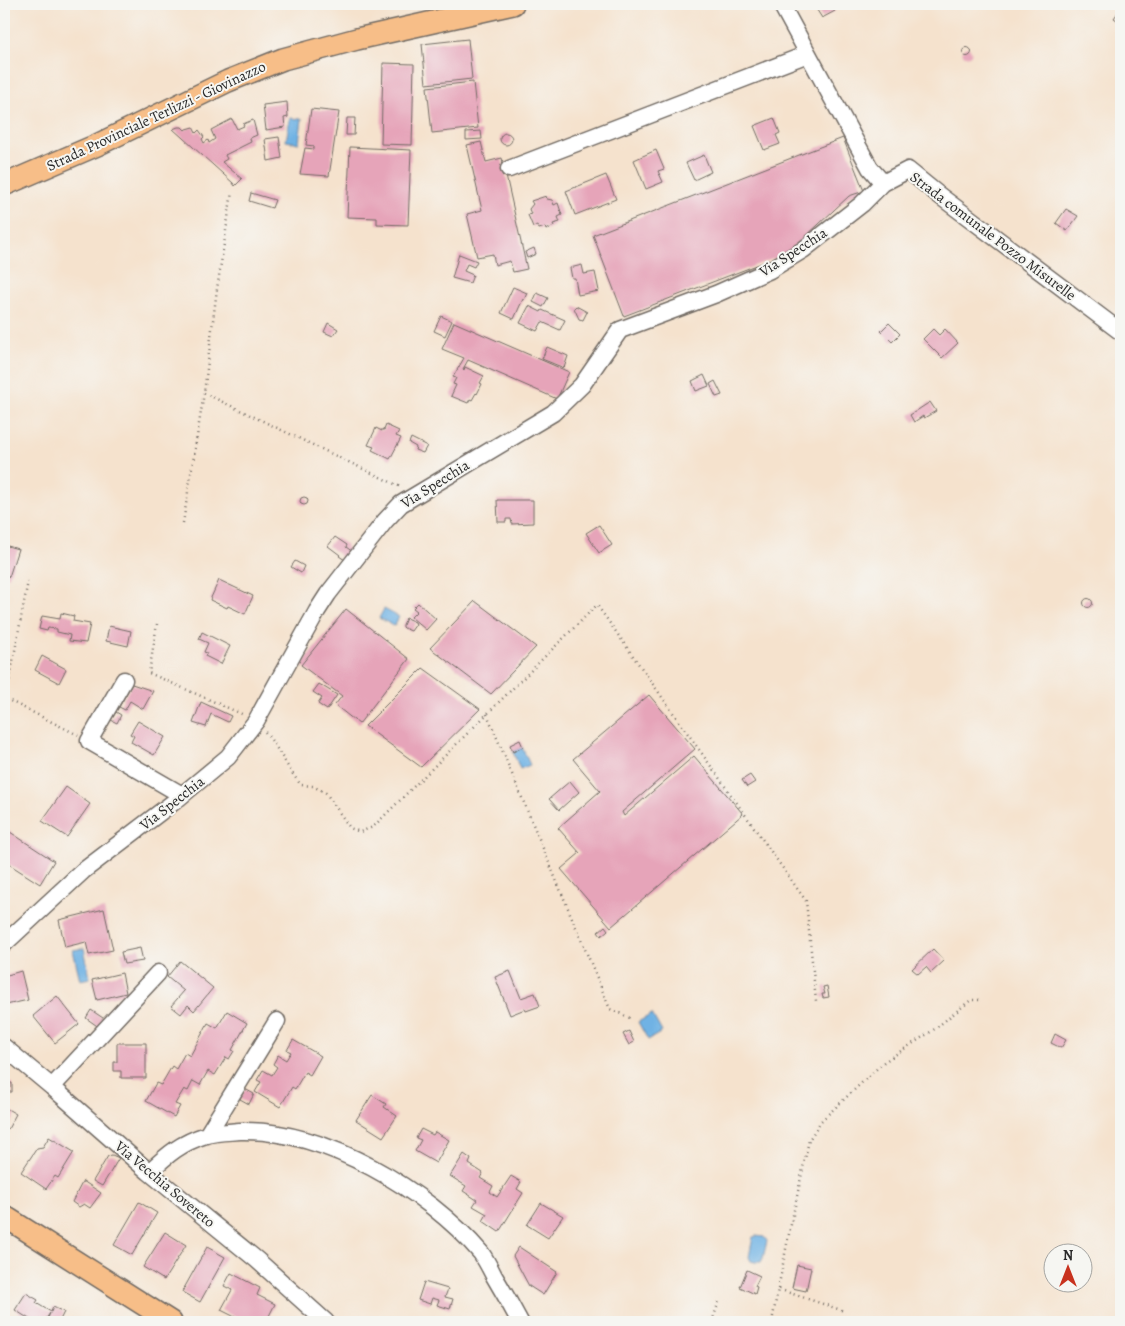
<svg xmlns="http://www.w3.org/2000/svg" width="1125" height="1326" viewBox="0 0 1125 1326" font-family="Alegreya,serif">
<rect width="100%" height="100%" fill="#f6f6f2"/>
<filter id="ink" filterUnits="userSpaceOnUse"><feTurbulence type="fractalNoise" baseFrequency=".02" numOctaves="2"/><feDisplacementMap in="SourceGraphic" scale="10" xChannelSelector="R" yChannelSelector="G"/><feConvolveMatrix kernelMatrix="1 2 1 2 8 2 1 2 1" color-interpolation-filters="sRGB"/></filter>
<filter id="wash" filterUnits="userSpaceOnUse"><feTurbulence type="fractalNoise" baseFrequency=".0096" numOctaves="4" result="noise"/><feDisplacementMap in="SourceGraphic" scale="20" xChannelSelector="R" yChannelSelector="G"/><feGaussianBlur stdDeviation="1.12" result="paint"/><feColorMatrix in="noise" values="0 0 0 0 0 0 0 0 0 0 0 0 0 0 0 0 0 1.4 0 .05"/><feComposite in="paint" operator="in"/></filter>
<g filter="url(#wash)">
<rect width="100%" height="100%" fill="#f5e2cd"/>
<path fill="#6fb2e4" stroke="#4d6e88" d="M290 118 302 119 299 143 286 141Z
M384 609 399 617 394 626 379 618Z
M522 747 530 765 520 769 513 752Z
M84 948 90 978 80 980 73 950Z
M652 1014 662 1032 648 1040 638 1022Z
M756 1236 764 1237 767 1241 763 1258 761 1262H755L751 1261 749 1257 753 1237Z"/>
<g id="blocks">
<path fill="#e6a4b9" d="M813 4H832L835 11 822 18Z
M1119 11 1121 12V23L1114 18Z
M468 39 472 79 426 84 422 44Z
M962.5 52a4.5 4.5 0 1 1 9 0a4.5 4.5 0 1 1-9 0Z
M383 63 414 64 412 145 381 144Z
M473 82 478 128 432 133 427 87Z
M287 102 288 117 284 118 285 127 266 130 263 105Z
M311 109 339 112 329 176 300 174 305 148 314 149V146L306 145Z
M347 118H355L354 135H346Z
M774 118 780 133 776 135 780 144 764 150 754 126Z
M232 119 237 129 244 126 243 124 253 120 257 135 250 138 251 142 225 155 227 159 222 162 242 179 235 186 233 183 173 129 178 127H182L185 130 186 129 193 127 196 133 199 130 204 137 202 139 204 143 208 140 209 143 215 139 211 130Z
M481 131 482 139 466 140V132Z
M500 139a6 6 0 1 1 12 0a6 6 0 1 1-12 0Z
M279 137 282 158 268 161 265 139Z
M843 138 864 191 849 196 788 253 624 316 593 235Z
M481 142 486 162 502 158 527 269 513 272 510 261 495 265 493 254 477 257 467 214 482 210 467 145Z
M350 147 411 150 408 225 377 224V218L347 217Z
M656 150 664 169 658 171 663 182 646 189 634 160Z
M704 155 711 172 694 180 686 163Z
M606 175 616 199 575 215 566 191Z
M251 193 275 200 272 208 249 201Z
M546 196 547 199 552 200 554 205 558 203 562 215 558 217 560 222 553 224 554 226 546 230 545 227 539 229 537 225 533 227 528 215 531 214 529 209 533 204 531 201Z
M1066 209 1078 216 1067 231 1056 223Z
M534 248 536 254 527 258 525 252Z
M459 254 477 261 474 267 467 264 464 271 473 275 470 283 452 278Z
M582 265 584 274 595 272 599 291 578 295 575 278H572L570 268Z
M513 287 527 293 524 300 523 299 514 319 501 313Z
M537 293 548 298 543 307 533 302Z
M529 306 541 312 542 310 565 320 560 330 542 322 537 331 520 323Z
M576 306 587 312 583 320 579 319 574 308Z
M441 316 452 321 445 336 434 331Z
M454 322 569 372 557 399 468 360 463 369 464 370 465 367 484 376 480 383 482 384 477 394 476 393 472 400 470 399 468 403 451 396 456 385 453 384 456 378 453 377 464 358 442 349Z
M328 323 338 329 333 336 324 332Z
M889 323 900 334 892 342 881 331Z
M933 329 939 335 945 329 958 343 942 358 923 339Z
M547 347 568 356 564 368 542 359Z
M704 375 709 386 696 391 692 381Z
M715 381 722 395 716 397 710 384Z
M930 402 936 411 924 418 923 416 914 422 910 415Z
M386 425 399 431 396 436 401 438 390 459 372 450 374 447 368 445 376 428 382 431V429L384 430Z
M411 438 427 446 423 453 415 450 416 447 409 443Z
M300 501a4 4 0 1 1 8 0a4 4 0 1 1-8 0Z
M497 500H533V523L512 524 511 519H506V522H498Z
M599 525 612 545 599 553 586 533Z
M335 537 347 545 346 547 353 552 345 560 339 556 340 555 328 546Z
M4 545 18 549 9 577 4 575Z
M295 561 304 566 301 573 291 567Z
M219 580 253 596 245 614 228 606 227 608 210 600Z
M1083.5 603a4.5 4.5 0 1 1 9 0a4.5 4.5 0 1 1-9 0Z
M475 601 536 647 491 694 430 648Z
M418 603 436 619 426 630 411 617 417 611 413 608Z
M346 609 409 659 359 724 335 705 342 696 301 665Z
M61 613 74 616 73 621 90 624 86 643 69 641 70 635 57 632V629L48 628 47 631 39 629 42 616 60 619Z
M406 618 415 622 416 624 411 631 404 628 403 627V625Z
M109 626 131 631 128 646 106 641Z
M202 632 230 646 221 664 205 656 207 653 204 652 208 643 199 639Z
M42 656 66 669 59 683 35 670Z
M423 668 480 709 421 767 365 726Z
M132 684 153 691 143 709 130 701 125 710 119 707Z
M319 684 337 695 327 710 318 704 322 698 313 692Z
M649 695 695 749 622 812 624 816 694 756 743 814 611 927 561 869 580 853 558 828 600 791 573 759Z
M201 702 231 716 228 722 211 714 206 727 193 723Z
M116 712 121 715 117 723 111 720Z
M138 721 165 737 154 755 131 742 134 736 130 734Z
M520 740 523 747 513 752 510 745Z
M750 775 755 782 747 787 742 780Z
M570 781 579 792 559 810 549 799Z
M66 787 90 804 67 837 42 821Z
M4 828 54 861 40 884 4 861Z
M104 909 113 950 89 955 86 942 65 947 59 920Z
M605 926 608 930 601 936 598 932Z
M140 948 143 961 124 964 121 952Z
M933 949 944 961 931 973 926 967 918 974 912 969Z
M180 961 213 988 194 1011 188 1005 181 1014 171 1006 184 991 167 977Z
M21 971 28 1000 6 1005 4 998V976Z
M510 971 521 998 535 993 540 1006 526 1011 525 1009 510 1015 495 977Z
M122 973 126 993 97 1000 92 980Z
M827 986 829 997 823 998 822 994H825L823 987Z
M57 996 79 1024 55 1043 33 1016Z
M91 1010 106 1020 100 1028 86 1018Z
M227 1011 247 1023 232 1050 234 1051 229 1059 226 1057 215 1075 208 1071 200 1085 193 1081 188 1091 184 1089 175 1104 180 1106 174 1117 146 1101 156 1083 161 1085 172 1066 176 1069 185 1053 190 1056 208 1023 217 1028Z
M629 1031 634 1042 629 1045 623 1034Z
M1055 1034 1066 1040 1061 1048 1051 1043Z
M293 1040 321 1056 310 1075 305 1072 295 1089 292 1087 280 1107 255 1092 261 1082 257 1080 263 1070 272 1075 277 1067 273 1064 278 1055 286 1060 291 1052 287 1050Z
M117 1043H146V1078H121V1071H114V1062H117Z
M8 1083H12V1092H8Z
M245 1089 254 1094 249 1104 240 1099Z
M372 1095 386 1104 384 1107 397 1116 383 1137 356 1120Z
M4 1107 16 1114 8 1129 4 1126Z
M421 1129 433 1135 435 1132 449 1140 436 1163 415 1151 421 1140 416 1138Z
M49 1137 74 1152 58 1178 55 1176 46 1189 21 1172 37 1148 43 1147Z
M464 1154 471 1159 469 1164 483 1173 480 1178 493 1186 490 1192 497 1197 511 1176 521 1182 517 1189 523 1193 499 1232 483 1221 487 1214 473 1206 477 1200 463 1191 466 1186 450 1176Z
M112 1155 119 1158 102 1186 93 1181 108 1156Z
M83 1181 101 1193 90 1208 84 1204 79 1207 72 1202Z
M139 1202 157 1213 132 1255 114 1245Z
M541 1203 563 1216 548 1238 527 1225Z
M165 1232 186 1245 164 1280 143 1267Z
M207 1247 225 1257 200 1302 182 1292Z
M519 1247 557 1272 543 1295 529 1286 513 1256Z
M797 1265 811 1268 806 1291 792 1288Z
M747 1270 760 1276 755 1286 757 1287 755 1294 740 1287Z
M231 1273 260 1288 257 1295 275 1304 266 1322H235L237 1318 221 1310 232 1290 224 1286Z
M424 1282 448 1289 445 1297 453 1299 450 1309 437 1305 439 1300 432 1298 430 1304 418 1300Z
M26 1293 38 1300 36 1303 51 1312 53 1307 64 1312 59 1322H56L48 1318 50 1313 44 1322H34L15 1310Z"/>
</g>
</g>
<g filter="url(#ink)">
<use href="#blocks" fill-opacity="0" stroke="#726b64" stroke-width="1"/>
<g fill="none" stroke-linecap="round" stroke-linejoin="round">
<defs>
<path id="minor" d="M781 4 870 168 883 183 908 170 940 196 1121 332
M509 169 808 54
M124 680 89 741 182 795
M4 944 83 871 175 801 228 757 256 721 317 611 328 594 385 521 401 504 553 413 582 385 620 330 716 294 770 270 803 250 862 204 883 183
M4 1047 52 1087 149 1172 257 1260 326 1322
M52 1087 158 973
M207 1135 277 1021
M149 1172C168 1154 181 1143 206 1135 217 1132 229 1132 240 1131 325 1129 427 1190 481 1253 486 1260 490 1268 494 1276 503 1291 512 1307 520 1322"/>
<path id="major" d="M4 185 97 145 228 81 283 59 357 39 513 4
M4 1216 171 1322"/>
</defs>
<use href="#minor" stroke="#726b64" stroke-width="19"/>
<use href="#major" stroke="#726b64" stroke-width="24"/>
<path stroke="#726b64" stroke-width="2.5" stroke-dasharray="1 4" stroke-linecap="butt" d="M204 393 401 487
M183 523 204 393 217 289 232 192
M28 581 6 699 78 735
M157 624 149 673 244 715
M487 714 610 1009 630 1018
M265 732C279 749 287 768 301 785L313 786 326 793 350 828 360 832 373 827 597 605 806 901 816 1001
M778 1289 790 1229 809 1140 821 1121 884 1062 932 1031 971 1000H981
M712 1322 719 1301
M772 1322 778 1289 844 1311"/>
<use href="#minor" stroke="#fff" stroke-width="16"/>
<use href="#major" stroke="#f7be88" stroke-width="21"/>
</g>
</g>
<g text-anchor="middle" stroke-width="4" stroke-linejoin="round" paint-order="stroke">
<g font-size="15" fill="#2b2b2b" stroke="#f6f6f2">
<text transform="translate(156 116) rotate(-25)" y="5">Strada Provinciale Terlizzi - Giovinazzo</text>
<text transform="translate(993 236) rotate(37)" y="5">Strada comunale Pozzo Misurelle</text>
<text transform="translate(793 252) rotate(-33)" y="5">Via Specchia</text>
<text transform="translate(435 484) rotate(-32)" y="5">Via Specchia</text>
<text transform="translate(172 803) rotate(-38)" y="5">Via Specchia</text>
<text transform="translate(165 1184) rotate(40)" y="5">Via Vecchia Sovereto</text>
</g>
</g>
<rect width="1125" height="1326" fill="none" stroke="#f6f6f2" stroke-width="20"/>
<g transform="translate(1068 1268)"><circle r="24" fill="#f6f6f2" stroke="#a5a5a2"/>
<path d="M0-4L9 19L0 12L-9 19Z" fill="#c8321e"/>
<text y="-8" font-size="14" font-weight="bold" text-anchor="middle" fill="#2b2b2b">N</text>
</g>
</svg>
